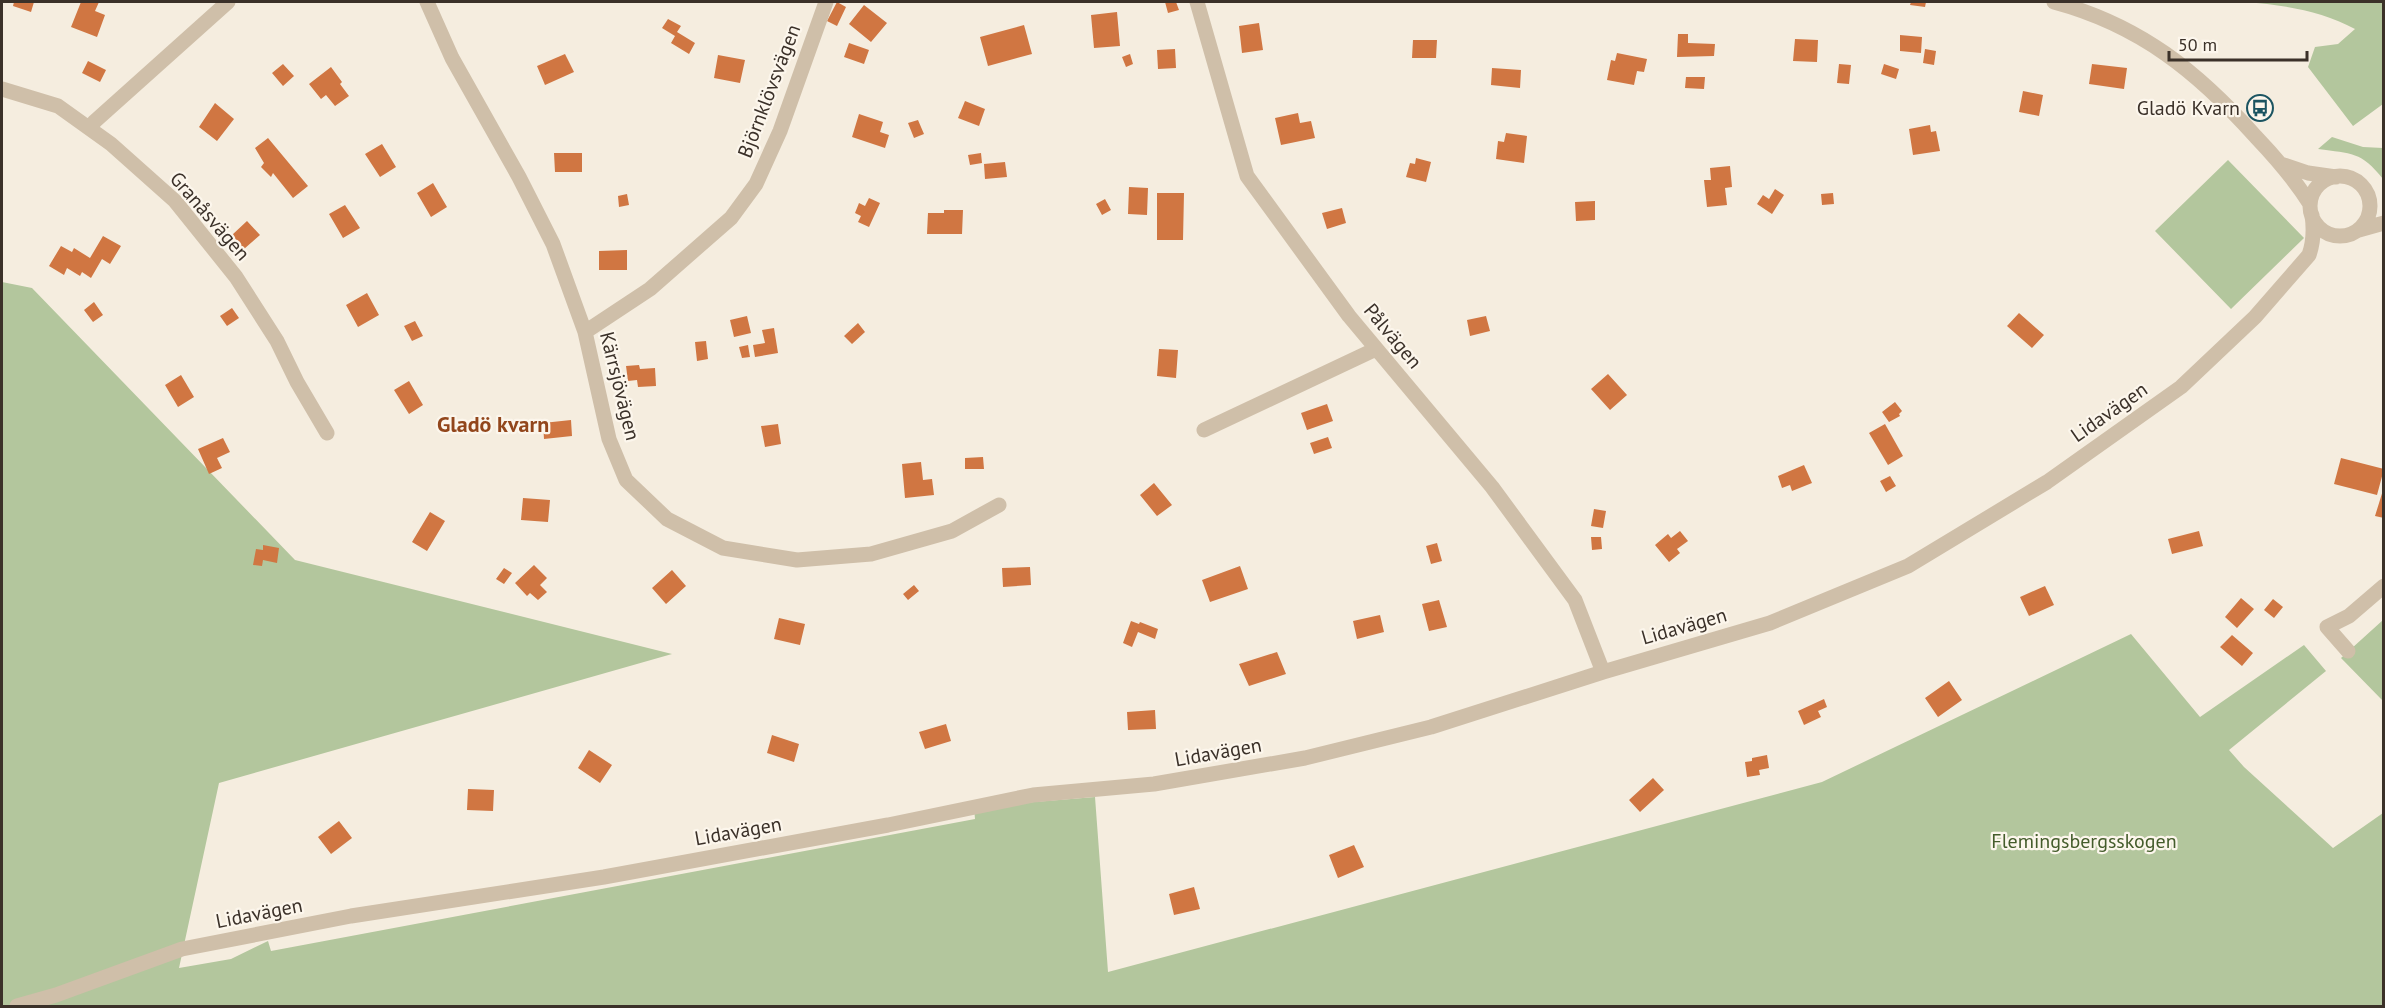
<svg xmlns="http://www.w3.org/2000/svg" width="2385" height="1008" viewBox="0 0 2385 1008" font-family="'PT Sans',sans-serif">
<rect width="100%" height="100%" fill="#f5eddf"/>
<path fill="#b3c69d" d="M2246 2H2383V104L2353 126 2308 67 2315 47 2338 44 2355 29C2322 11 2284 5 2246 2Z
M2332 137 2363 147 2383 148V179C2361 151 2352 154 2318 149Z
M2228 160 2304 238 2231 309 2155 231Z
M2 282 32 288 295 560 672 654 219 783 179 968 231 959 268 941 271 951 975 819 974 807 1095 797 1108 972 1822 782 2131 634 2200 717 2304 645 2326 671 2229 750 2244 767 2333 848 2383 813V1006H2Z
M2383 620V701L2341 658Z"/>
<path fill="#d07642" d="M14 2H34L31 12 13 6Z
M81 2H99L95 11 105 15 97 37 71 27Z
M837 2 846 7 837 26 827 21Z
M1165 2H1176L1179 10 1168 13Z
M1911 2H1926L1925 7 1910 5Z
M864 5 887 23 871 42 849 24Z
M1117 12 1120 46 1094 48 1091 15Z
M668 19 681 26 677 32 695 43 689 54 671 43 675 36 662 28Z
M1259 23 1263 50 1242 53 1239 26Z
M1024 25 1032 54 988 66 980 37Z
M1678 34H1688V43L1715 44 1714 56 1677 57Z
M1900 35 1922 37 1921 53 1900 51Z
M1795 39 1818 40 1817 62 1793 61Z
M1413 40H1437L1436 58H1412Z
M849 43 869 50 864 64 844 57Z
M1175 49 1176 68 1158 69 1157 50Z
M1925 49 1936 51 1934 65 1923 63Z
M1617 53 1647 59 1644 72 1637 71 1634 85 1607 80 1611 60 1615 61Z
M565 54 574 72 545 85 537 66Z
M1130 54 1133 64 1126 67 1122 57Z
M718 55 745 60 740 83 714 78Z
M88 61 106 70 100 82 82 73Z
M283 64 294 76 283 86 272 73Z
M1839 64 1851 65 1849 84 1837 83Z
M1884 64 1899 69 1896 79 1881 74Z
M2092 64 2127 68 2124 89 2089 84Z
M331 67 342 82 340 84 349 96 335 106 326 95 321 99 309 84Z
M1492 68 1521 70 1520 88 1491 85Z
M1686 77H1705L1704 89 1685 88Z
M2023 91 2043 95 2039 116 2019 112Z
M965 101 985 109 979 126 958 118Z
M215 103 234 119 217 141 199 127Z
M1298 113 1300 123 1311 121 1315 138 1281 145 1275 118Z
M859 114 883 122 880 132 889 135 885 148 852 137Z
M918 120 924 134 914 138 908 123Z
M1930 125 1931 132 1936 131 1940 151 1913 155 1909 129Z
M1506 133 1527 136 1524 163 1496 159 1498 141 1504 142Z
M268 138 308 186 293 198 273 173 271 177 261 167 264 163 255 148Z
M382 144 396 167 380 177 365 154Z
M554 153H582V172H555Z
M981 153 982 163 970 165 968 155Z
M1416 158 1431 162 1426 182 1406 177 1410 163 1415 164Z
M1005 162 1007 177 985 179 984 164Z
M1730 166 1732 187 1725 188 1727 205 1707 207 1704 180H1711L1710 168Z
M433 183 447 207 431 217 417 193Z
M1129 187 1148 188 1147 215 1128 214Z
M1775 189 1784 195 1772 214 1757 204 1763 195 1769 199Z
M1157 193H1184L1183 240H1157Z
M1833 193 1834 204 1822 205 1821 194Z
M627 194 629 205 619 207 618 196Z
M869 198 880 203 869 227 858 222 861 216 855 213 859 203 865 206Z
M1105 199 1111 210 1102 215 1096 204Z
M1595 201V220L1576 221 1575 202Z
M345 205 360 228 343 238 329 214Z
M1342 208 1346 223 1327 229 1322 213Z
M944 210H963L962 234H927L928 213H944Z
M247 221 260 235 244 249 232 235Z
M103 236 121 246 110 264 102 259 91 278 82 272 80 276 67 268 64 275 49 266 61 246 72 252 74 248 90 258Z
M627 250V270H599V251Z
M367 293 379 315 358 327 346 305Z
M94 302 103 315 93 322 84 310Z
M232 308 239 318 227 326 220 316Z
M2019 313 2044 335 2032 348 2007 326Z
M747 316 751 333 734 337 730 320Z
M1486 316 1490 331 1470 336 1467 320Z
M415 321 423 336 412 341 404 326Z
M858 323 865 332 852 344 844 336Z
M774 328 778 353 755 357 753 345 765 343 762 330Z
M706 341 708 359 697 361 695 342Z
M748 345 750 357 742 358 739 347Z
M1159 349 1178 350 1176 378 1157 376Z
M639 365 640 369 655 368 656 386 638 387 637 380 628 381 626 366Z
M1608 374 1627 395 1610 410 1591 389Z
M181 375 194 397 178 407 165 385Z
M409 381 423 405 409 414 394 390Z
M1895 402 1902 411 1899 414 1900 416 1889 422 1882 412Z
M1327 404 1333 421 1307 430 1301 413Z
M571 420 572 436 544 439 543 423Z
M778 424 781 444 765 447 761 426Z
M1885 424 1903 456 1888 465 1869 433Z
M1328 437 1332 448 1314 454 1310 443Z
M223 438 230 452 217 458 222 468 209 474 198 449Z
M983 457 984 469H965V458Z
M2341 458 2384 469 2377 495 2334 484Z
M921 462 923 480 932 479 934 495 905 498 902 464Z
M1804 465 1812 483 1792 491 1790 485 1782 488 1778 476Z
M1890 476 1896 486 1886 492 1880 481Z
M1154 483 1172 505 1157 516 1140 495Z
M2384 487V518L2375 516Z
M523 498 550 500 548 522 521 520Z
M1594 509 1606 511 1603 528 1591 526Z
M430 512 445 521 427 551 412 542Z
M1680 531 1688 541 1677 549 1680 553 1669 562 1655 545 1668 534 1671 538Z
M2199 531 2203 546 2172 554 2168 539Z
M1591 537H1601L1602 549 1592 550Z
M1437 543 1442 561 1431 564 1426 546Z
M263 545 279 548 277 563 263 560 262 566 253 565 256 549 263 550Z
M534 565 547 578 540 585 547 592 538 600 530 593 527 596 515 583Z
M1240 566 1248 589 1210 602 1202 580Z
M1030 567 1031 585 1003 587 1002 568Z
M504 568 512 573 504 584 496 579Z
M672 570 686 586 666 604 652 588Z
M914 585 919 591 908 600 903 594Z
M2045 586 2054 605 2029 616 2020 597Z
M2241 598 2254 609 2237 628 2225 617Z
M2273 599 2283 607 2274 618 2264 610Z
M1439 600 1447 627 1429 631 1422 604Z
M1380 615 1384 632 1357 639 1353 621Z
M779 618 805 624 800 645 774 639Z
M1131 621 1139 624 1140 622 1158 629 1155 639 1138 632 1132 647 1123 643Z
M2232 635 2253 653 2242 666 2220 647Z
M1277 652 1286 674 1249 686 1239 664Z
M1949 681 1962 700 1938 717 1925 698Z
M1824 699 1827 707 1818 711 1821 717 1804 725 1798 711Z
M1155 710 1156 729 1128 730 1127 712Z
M946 724 951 741 925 749 919 732Z
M772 735 799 744 794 762 767 753Z
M589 750 612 765 600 783 578 768Z
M1767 755 1769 768 1759 770 1760 775 1747 777 1745 762 1752 761V758Z
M1653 778 1664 790 1640 812 1629 800Z
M468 789 494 790 493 811 467 810Z
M339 821 352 838 331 854 318 837Z
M1354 845 1364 867 1338 878 1329 855Z
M1194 887 1200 909 1174 915 1169 894Z"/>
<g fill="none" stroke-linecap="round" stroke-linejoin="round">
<path stroke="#cfbfa9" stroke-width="15" d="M427 2 452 58 519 177 553 244 585 332 609 439 626 480 667 519 723 548 797 560 871 554 952 531 999 505
M1197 2 1247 176 1349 316 1492 487 1575 600 1603 672
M2054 2C2140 25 2198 72 2256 137 2276 158 2295 180 2310 204
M2 89 58 106 111 144 175 201 236 277 277 341 297 382 327 433
M91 129 94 122 228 2
M2281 164 2308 173 2336 177
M2310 206a30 30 0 1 1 60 0a30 30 0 1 1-60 0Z
M2359 230 2384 223
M585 332 650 289 731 218 756 184 780 131 826 2
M1204 430 1376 349
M2348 651 2327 627 2349 616 2384 586
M17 1006 56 995 182 949 351 916 604 877 888 825 1033 795 1154 784 1305 758 1431 727 1603 672 1770 623 1908 566 2047 482 2181 387 2255 317 2309 255C2314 241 2314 229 2312 215"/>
</g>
<defs>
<symbol id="bus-ring" viewBox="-11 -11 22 22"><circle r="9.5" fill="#fcf6ec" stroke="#1b5461" stroke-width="1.5"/><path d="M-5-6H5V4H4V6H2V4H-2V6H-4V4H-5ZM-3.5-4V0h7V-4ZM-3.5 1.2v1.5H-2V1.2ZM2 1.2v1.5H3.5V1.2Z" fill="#1b5461"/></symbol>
</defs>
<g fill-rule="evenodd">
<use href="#bus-ring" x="2245" y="93" width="30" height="30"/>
</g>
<g text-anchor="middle" stroke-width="4.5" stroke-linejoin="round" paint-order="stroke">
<g font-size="20" fill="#3b3129" stroke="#fcf6ec">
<text transform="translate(769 91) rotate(-69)" y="7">Björnklövsvägen</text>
<text transform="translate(210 216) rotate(49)" y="7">Granåsvägen</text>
<text transform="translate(1393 336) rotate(50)" y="7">Pålvägen</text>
<text transform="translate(620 386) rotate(76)" y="7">Kärrsjövägen</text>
<text transform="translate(2109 412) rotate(-35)" y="7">Lidavägen</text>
<text transform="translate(1684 626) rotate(-16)" y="7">Lidavägen</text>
<text transform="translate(1218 752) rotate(-10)" y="7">Lidavägen</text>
<text transform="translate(738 831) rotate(-10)" y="7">Lidavägen</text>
<text transform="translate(259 913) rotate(-11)" y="7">Lidavägen</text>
</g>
<g font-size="20" fill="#3b3129" stroke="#fcf6ec" text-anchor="end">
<text x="2240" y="115">Gladö Kvarn</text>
</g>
<g font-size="20" fill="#445c2b" stroke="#fcf6ec">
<text x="2084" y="848">Flemingsbergsskogen</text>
</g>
<g font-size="22" font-weight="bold" fill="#92461b" stroke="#fcf6ec">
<text x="493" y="432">Gladö kvarn</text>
</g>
</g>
<rect width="2385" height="1008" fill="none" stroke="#3b3129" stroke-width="6"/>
<path d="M2169 51v9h138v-9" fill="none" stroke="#3b3129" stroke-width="3"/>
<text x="2178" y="51" font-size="18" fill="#3b3129" stroke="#fcf6ec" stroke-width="4.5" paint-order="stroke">50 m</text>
</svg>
